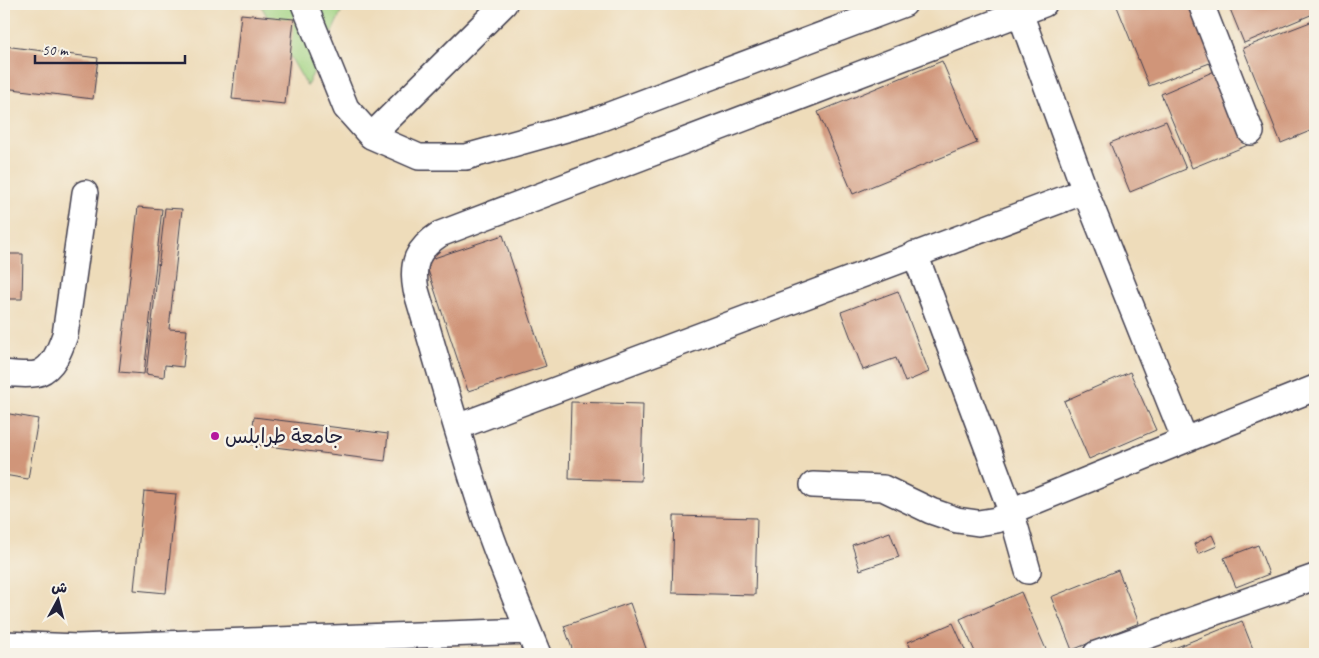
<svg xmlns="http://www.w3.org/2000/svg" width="1319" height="658" viewBox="0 0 1319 658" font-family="Caveat,'Playpen Sans Arabic',sans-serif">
<rect width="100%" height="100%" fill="#f7f3e8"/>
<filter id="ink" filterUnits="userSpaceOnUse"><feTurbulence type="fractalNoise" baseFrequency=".02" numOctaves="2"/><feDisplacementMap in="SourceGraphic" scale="10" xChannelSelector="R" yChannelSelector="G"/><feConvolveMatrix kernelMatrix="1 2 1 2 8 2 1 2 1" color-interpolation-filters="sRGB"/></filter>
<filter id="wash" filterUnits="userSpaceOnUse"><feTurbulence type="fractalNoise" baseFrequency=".0096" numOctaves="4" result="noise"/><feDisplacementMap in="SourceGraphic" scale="20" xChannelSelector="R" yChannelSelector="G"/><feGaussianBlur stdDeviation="1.12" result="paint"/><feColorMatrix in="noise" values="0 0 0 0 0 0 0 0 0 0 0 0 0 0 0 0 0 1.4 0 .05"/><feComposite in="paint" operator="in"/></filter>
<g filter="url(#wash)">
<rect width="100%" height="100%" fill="#eedcba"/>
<path fill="#a1d382" stroke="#627a5e" d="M260 4H345L307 86Z"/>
<g id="blocks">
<path fill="#d09579" d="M1116 4H1193L1215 61 1149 86Z
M1228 4H1308L1313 14 1244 43Z
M241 14 294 19 285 104 232 99Z
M1313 21 1315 25V129L1281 143 1243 48Z
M4 46 98 58 93 99 4 88Z
M942 61 977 143 853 194 818 112Z
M1217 70 1248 145 1192 168 1161 94Z
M1166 121 1186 169 1130 192 1110 143Z
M138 207 162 209 144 374 119 372Z
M165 208 182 209 169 329 187 330 183 367 165 365 164 377 146 374Z
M503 235 546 366 468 391 425 261Z
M4 254H23L22 299H4Z
M898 291 929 372 905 382 896 358 863 370 841 312Z
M1130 372 1156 430 1089 459 1064 401Z
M571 402 643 404 641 481 569 479Z
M4 413 38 419 28 479 4 475Z
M254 417 388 434 385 461 251 444Z
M144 491 176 494 166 593 134 590Z
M674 516 757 518 755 595 672 593Z
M890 532 899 557 860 570 852 545Z
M1212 535 1217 546 1198 554 1194 544Z
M1258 545 1269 574 1236 587 1224 558Z
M1118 570 1139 623 1072 650 1051 597Z
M1021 592 1048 654H976L960 619Z
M630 603 648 654H574L564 626Z
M1242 621 1255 654H1174L1172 649Z
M953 623 967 654H913L908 642Z"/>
</g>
</g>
<g filter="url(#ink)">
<use href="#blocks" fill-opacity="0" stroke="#413e4e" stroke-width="1"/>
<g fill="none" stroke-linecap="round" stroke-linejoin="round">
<defs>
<path id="minor" d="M304 4 346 108 371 136 419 157H466L591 122 904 4
M1201 4 1251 132
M1020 13 1085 191 1185 440
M371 136 504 4
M915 254 1011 511 1028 571
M4 373C13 374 30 376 39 373 54 367 60 349 65 335L85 193
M457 427 1085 191
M813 485 883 488 931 511 957 520 978 523 997 520 1011 511 1185 440 1315 388
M4 644 77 647 528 631
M538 654C521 613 504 572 489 530 462 451 440 370 416 290 411 263 417 249 440 234L1044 4
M1096 654 1315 577"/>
</defs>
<use href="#minor" stroke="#413e4e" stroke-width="28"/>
<use href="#minor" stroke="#fff" stroke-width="25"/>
</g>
</g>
<circle fill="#b5179e" stroke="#f7f3e8" stroke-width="2" cx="215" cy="436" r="5"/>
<g text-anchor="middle" stroke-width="5" stroke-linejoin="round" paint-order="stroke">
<g font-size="20" fill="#22223b" stroke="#f7f3e8" text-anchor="start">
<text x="225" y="443">جامعة طرابلس</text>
</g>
</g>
<rect width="1319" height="658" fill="none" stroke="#f7f3e8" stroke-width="20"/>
<g transform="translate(58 600) rotate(7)" stroke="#f7f3e8" stroke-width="4" paint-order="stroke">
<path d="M0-4L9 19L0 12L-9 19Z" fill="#22223b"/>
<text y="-8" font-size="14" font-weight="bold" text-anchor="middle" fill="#22223b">ش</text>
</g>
<path d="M35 55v8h150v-8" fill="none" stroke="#22223b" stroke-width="2.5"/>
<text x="42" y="55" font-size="15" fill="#22223b" stroke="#f7f3e8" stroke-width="4" paint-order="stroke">50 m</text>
</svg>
